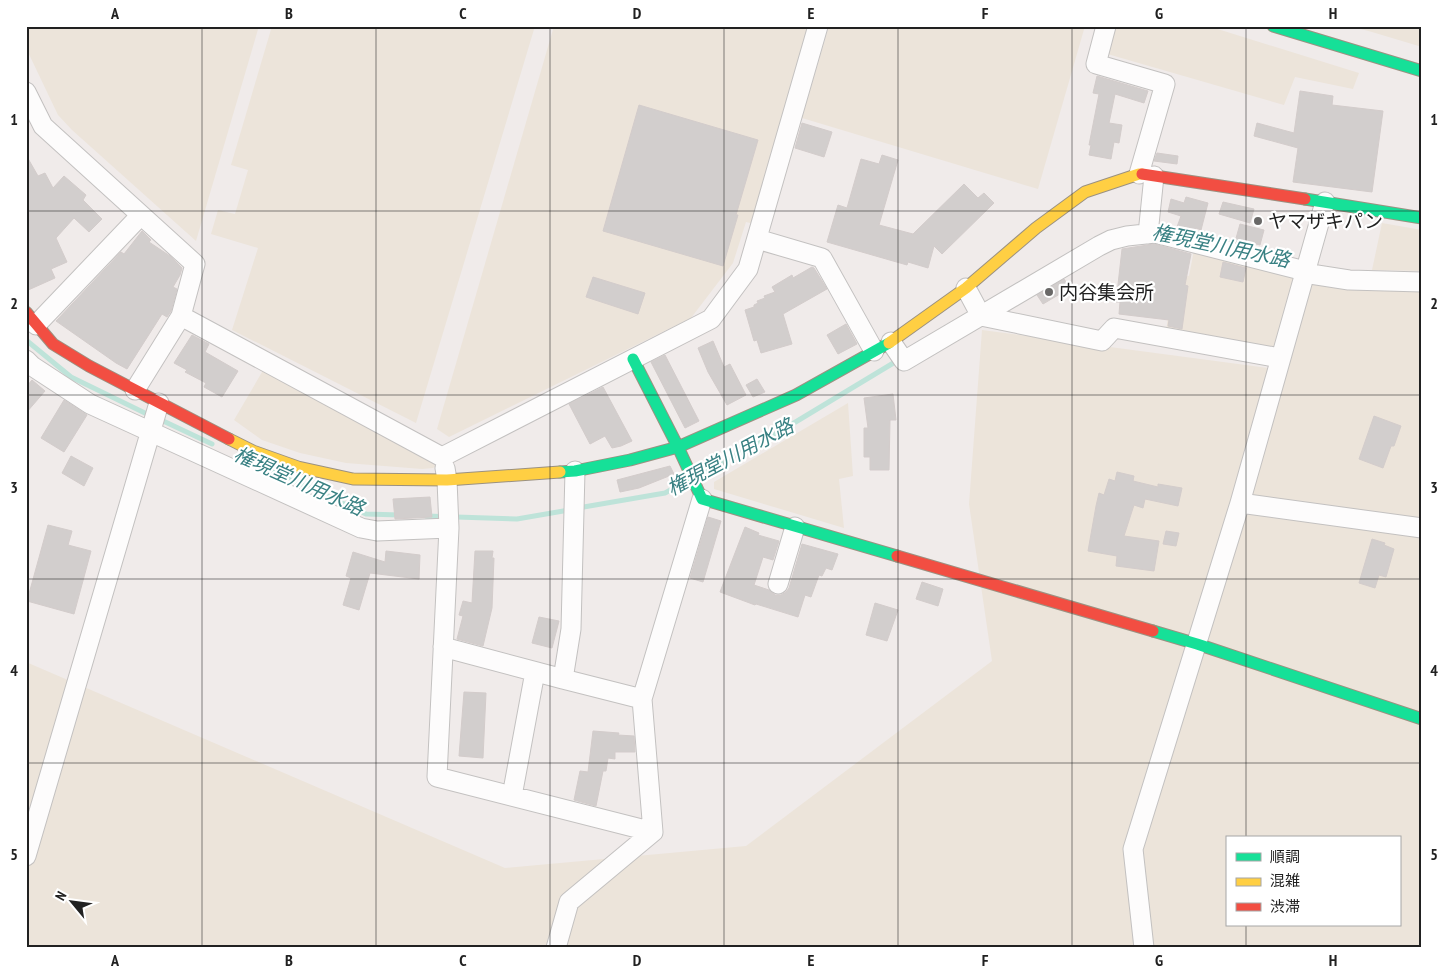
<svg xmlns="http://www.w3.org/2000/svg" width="1448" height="974" viewBox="0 0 1448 974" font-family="'PT Sans Narrow','Noto Sans JP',sans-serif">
<rect width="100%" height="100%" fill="#f0ebea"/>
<path fill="#ece4da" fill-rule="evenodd" d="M26 26H259L196 241 72 130 58 115 26 48Z
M272 26H535L416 423 232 330 258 248 211 234 218 210 235 214 248 170 231 165Z
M554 26H811L754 224 746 222 733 263 691 318 449 437 437 429Z
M829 26H1085L1038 189 802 118Z
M1112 26H1208L1359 73 1353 89 1295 77 1284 105 1104 53Z
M1350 26H1422V47L1372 32Z
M1382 223 1422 230V271L1372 270Z
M1195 245 1298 271 1278 344 1271 350 1166 332 1174 273 1189 276Z
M1310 279 1422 289V948H26V662L505 868 746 846 992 661 969 504 982 330 1284 370ZM1227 838H1399V925H1227Z
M265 367 434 458 436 466 433 468 422 469 346 463 300 453 262 440 234 420Z
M848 403 853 476 839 479 844 528 714 489V482Z"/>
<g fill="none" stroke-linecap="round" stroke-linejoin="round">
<path stroke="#bee3d9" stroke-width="5" d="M26 340 71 377 151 416
M159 419 212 444
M273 471 366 514 400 515
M699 475 779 432 900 359
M578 508 665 493 685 482
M426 516 517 519 569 510"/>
</g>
<path fill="#d2cecd" stroke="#d3cccb" d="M1097 76 1148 91 1144 103 1115 94 1109 123 1122 125 1119 143 1114 142 1111 159 1089 155 1091 145H1089L1099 94 1093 93Z
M1300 91 1333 96 1332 105 1383 111 1372 192 1293 182 1298 148 1254 136 1257 123 1294 133Z
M639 105 758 140 736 215H738L723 266 603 231Z
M802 123 832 132 824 157 795 148Z
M1157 153 1178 156 1177 164 1154 161Z
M26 155 38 176 45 173 53 188 64 176 86 195 83 200 102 219 89 232 74 218 56 238 67 262 51 269 55 278 26 291Z
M882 155 898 160 879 225 913 234 964 184 978 198 984 193 994 203 942 254 934 246 928 268 908 262 907 265 827 242 838 205 847 208 861 159 879 164Z
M1186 197 1208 203 1201 230 1196 228 1195 232 1177 227 1181 216 1168 212 1171 199 1184 203Z
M1223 202 1254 209 1250 223 1219 214Z
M1240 224 1264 230 1260 245 1252 243 1251 246 1235 242Z
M142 231 151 240 149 242 170 256 182 268 180 275 173 287 177 289 171 311 167 317 162 314 127 369 116 363 56 321 121 252 124 254Z
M1154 244 1191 254 1185 285 1188 286 1182 329 1168 326 1169 320 1119 314 1120 302H1116L1122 249Z
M1223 262 1246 268 1243 282 1220 277Z
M812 267 814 268 827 289 783 314 792 344 761 353 757 340 754 341 745 310 754 307V305L758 303 757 301 765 298 764 296 775 292 772 287 792 275 793 278Z
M593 277 645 293 638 314 586 297Z
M1064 279 1070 288 1043 304 1037 295Z
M846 324 857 344 838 354 827 335Z
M192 335 209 344 205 352 238 371 222 397 204 387 206 383 185 372 187 370 174 363Z
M713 341 724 367 730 364 746 395 727 405 708 372 698 348Z
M665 355 699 421 685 428 651 362Z
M757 379 765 392 753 397 746 385Z
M32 380 45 391 26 413V387Z
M603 387 632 441 621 446 612 448 605 436 590 444 569 404Z
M893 394 896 420H890L889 470H870V457H864V428H868L864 398Z
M64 400 87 415 64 452 41 438Z
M1374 416 1401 426 1394 446H1391L1383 468 1359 459Z
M71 456 93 468 84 486 62 473Z
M670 466 674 474 639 488 620 492 617 480Z
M1117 472 1134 476 1133 481 1158 487V484L1182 488 1178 506 1145 499 1143 508 1134 505 1124 536 1159 541 1154 571 1116 566 1117 556 1088 551 1096 506 1099 493 1104 495 1109 479 1115 481Z
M430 497 432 517 395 519 393 499Z
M708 517 721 521 703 582 690 578Z
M48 525 72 531 68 545 91 551 74 614 27 601Z
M745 527 759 533 758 535 779 541 773 560 763 557 754 585 769 590 775 595H781L786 592 789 588 802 544 838 554 832 570 826 568 822 576 819 575 811 597 805 595 798 617 756 604 755 605 720 592Z
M1166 531 1179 533 1176 546 1163 544Z
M1372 539 1385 543 1384 545 1394 549 1386 577 1379 575 1375 588 1359 583Z
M386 551 420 555 419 579 370 573 359 610 343 605 351 578 346 576 353 552 385 562Z
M475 551H493L492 558H494L492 608 483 646 457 639 463 616 459 615 463 601 472 603Z
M922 582 943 589 938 606 916 599Z
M875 603 898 610 887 641 866 635Z
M539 617 559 621 552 648 532 643Z
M464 692 486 693 483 758 459 756Z
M593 731 619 733 618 735 634 736 635 752H615V759L608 758 606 771H603L596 806 574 800 580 771 588 772Z"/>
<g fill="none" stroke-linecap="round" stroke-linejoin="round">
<defs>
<path id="street" d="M1106 26 1096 64 1165 84 1139 174
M26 92 43 126 195 264 181 316 135 390
M1148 234 1154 176
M757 239 822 258 874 351
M1304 273 1349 280 1422 282
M966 288 981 316 1102 341 1114 328 1280 358
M181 316 442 457 711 319 748 269 818 26
M36 325 141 215
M891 342 904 361 1099 246 1111 240 1127 236 1155 233 1305 271
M26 360 32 366 90 404 361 528 377 531 449 528
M445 468 447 480 449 528 437 777 653 832
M1240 503 1422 528
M778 584 795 527
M443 647 563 679
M642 699 702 499
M512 796 535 672
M26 856 159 403
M556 948 569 902 653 832 642 699 563 679 571 629 575 471
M1144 948 1133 849 1240 503 1325 202"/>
<path id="fast" d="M1273 26 1422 71
M1305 199 1422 218
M633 359 678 447 702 499 897 556
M560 472 575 471 630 460 678 447 796 395 889 343
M1153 631 1197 644 1422 719"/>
<path id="slow" d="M889 343 966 288 1036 228 1085 192 1139 174H1142
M229 439 253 451 298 467 353 479 447 480 560 472"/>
<path id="jam" d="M1142 174 1305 199
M26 312 53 344 89 366 229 439
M897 556 1153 631"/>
</defs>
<use href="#street" stroke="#c3c1c0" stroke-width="21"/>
<use href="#fast" stroke="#9b9181" stroke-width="13"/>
<use href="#slow" stroke="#9b9181" stroke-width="13"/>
<use href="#jam" stroke="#9b9181" stroke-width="13"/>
<use href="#street" stroke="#fdfcfc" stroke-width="19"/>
<use href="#fast" stroke="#16e098" stroke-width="11"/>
<use href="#slow" stroke="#ffcf43" stroke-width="11"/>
<use href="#jam" stroke="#f24e42" stroke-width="11"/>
</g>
<path fill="none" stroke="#212121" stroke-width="1" stroke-opacity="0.55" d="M202 26V948M376 26V948M550 26V948M724 26V948M898 26V948M1072 26V948M1246 26V838M26 211H1422M26 395H1422M26 579H1422M26 763H1422M1246 925V948"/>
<g fill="#696867" stroke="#fff" stroke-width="2">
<circle cx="1258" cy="221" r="5"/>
<circle cx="1049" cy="292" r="5"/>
</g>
<g text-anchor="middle" stroke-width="4.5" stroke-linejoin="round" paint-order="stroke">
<g font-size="19" fill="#212121" stroke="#fff" text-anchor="start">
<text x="1268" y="228">ヤマザキパン</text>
<text x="1059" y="299">内谷集会所</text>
</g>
<g font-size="20" font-style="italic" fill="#398183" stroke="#fff">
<text transform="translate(1221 246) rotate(12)" y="7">権現堂川用水路</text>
<text transform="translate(730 457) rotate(-28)" y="7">権現堂川用水路</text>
<text transform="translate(299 481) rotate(24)" y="7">権現堂川用水路</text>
</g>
</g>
<rect width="1448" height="974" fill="none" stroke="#ffffff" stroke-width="55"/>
<rect x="1226" y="836" width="175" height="90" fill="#ffffff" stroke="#a6a6a6"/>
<rect x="1236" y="853" width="25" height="8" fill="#16e098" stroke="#a6a6a6"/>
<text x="1270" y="862" font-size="15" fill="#212121">順調</text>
<rect x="1236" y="878" width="25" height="8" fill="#ffcf43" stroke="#a6a6a6"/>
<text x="1270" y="886" font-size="15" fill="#212121">混雑</text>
<rect x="1236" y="903" width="25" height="8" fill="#f24e42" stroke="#a6a6a6"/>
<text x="1270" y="912" font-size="15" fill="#212121">渋滞</text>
<g transform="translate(72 902) rotate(299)" stroke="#ffffff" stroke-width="4" paint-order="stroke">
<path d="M0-4L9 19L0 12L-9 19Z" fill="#212121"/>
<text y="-8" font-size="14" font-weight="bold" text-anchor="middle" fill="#212121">N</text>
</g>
<rect x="28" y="28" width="1392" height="918" fill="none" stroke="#212121" stroke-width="2"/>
<g font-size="16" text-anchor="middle" font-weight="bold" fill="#212121">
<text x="115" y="19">A</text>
<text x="289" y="19">B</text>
<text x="463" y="19">C</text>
<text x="637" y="19">D</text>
<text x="811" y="19">E</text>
<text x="985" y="19">F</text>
<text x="1159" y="19">G</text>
<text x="1333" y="19">H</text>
<text x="14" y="125">1</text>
<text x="1434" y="125">1</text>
<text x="14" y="309">2</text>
<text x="1434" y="309">2</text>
<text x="14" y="493">3</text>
<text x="1434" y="493">3</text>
<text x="14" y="676">4</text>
<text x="1434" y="676">4</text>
<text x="14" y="860">5</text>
<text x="1434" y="860">5</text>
<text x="115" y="966">A</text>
<text x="289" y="966">B</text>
<text x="463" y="966">C</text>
<text x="637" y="966">D</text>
<text x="811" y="966">E</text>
<text x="985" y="966">F</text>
<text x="1159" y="966">G</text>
<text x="1333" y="966">H</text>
</g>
</svg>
